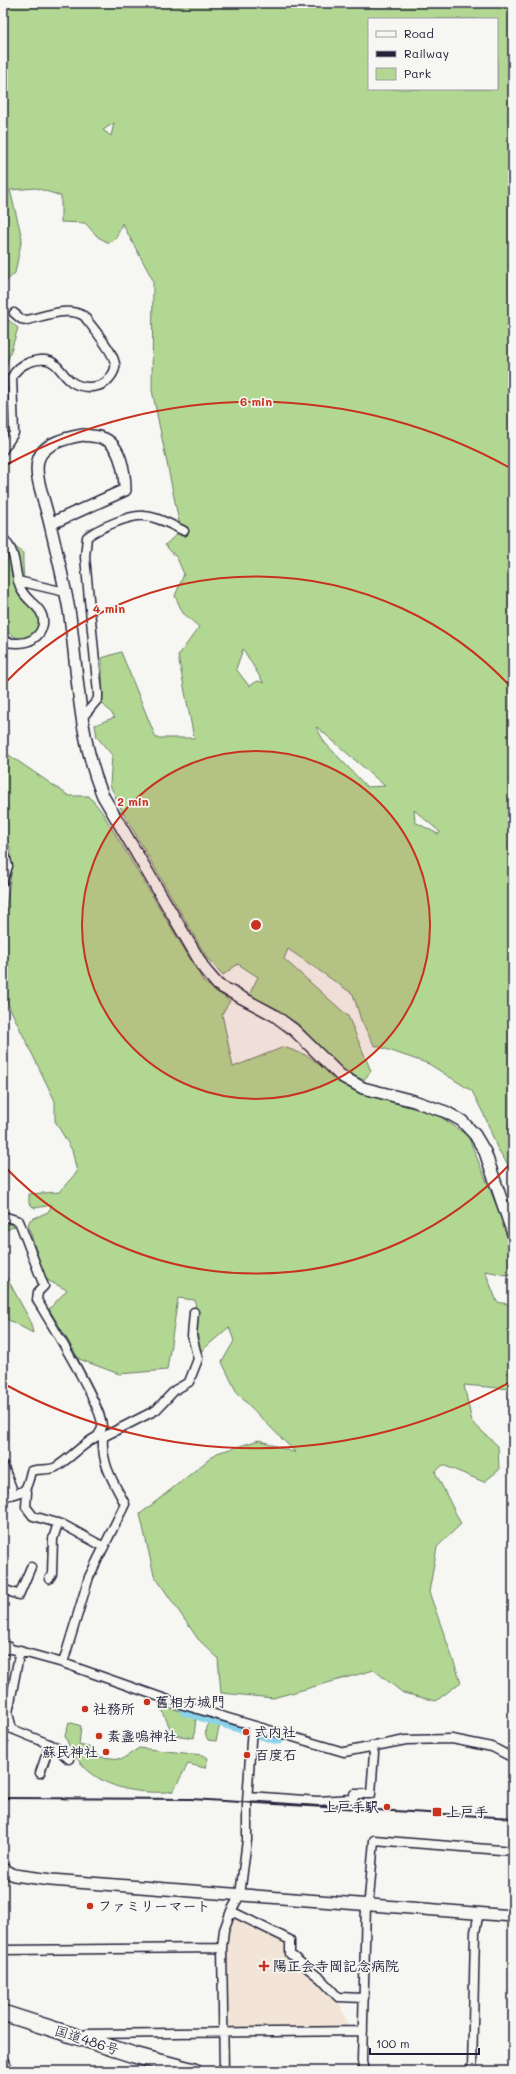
<svg xmlns="http://www.w3.org/2000/svg" width="516" height="2074" viewBox="0 0 516 2074" font-family="Mali,'Klee One',sans-serif">
<rect width="100%" height="100%" fill="#f6f6f2"/>
<filter id="ink" filterUnits="userSpaceOnUse"><feTurbulence type="fractalNoise" baseFrequency=".025" numOctaves="2"/><feDisplacementMap in="SourceGraphic" scale="8" xChannelSelector="R" yChannelSelector="G"/><feConvolveMatrix kernelMatrix="1 2 1 2 8 2 1 2 1" color-interpolation-filters="sRGB"/></filter>
<g filter="url(#ink)">
<path fill="#f2e5d7" d="M233 1915 287 1941V1953L332 1993 340 2004 349 2029 225 2030V1947L228 1929Z"/>
<path fill="#b2d792" stroke="#6a7c66" fill-rule="evenodd" d="M3 3H513V1172L497 1148 486 1119 472 1091 429 1064 374 1045 361 1020 353 994 288 949 284 959 348 1016 371 1071 363 1081 345 1073 297 1023 249 995 258 977 238 964 223 975 207 958 122 811 110 785 112 755 97 737 95 725 115 717 102 703V658L121 652 156 738H194L178 656 199 627 183 613 175 596 184 574 177 558 165 545 177 534 182 536 152 390 153 280 122 223 116 238 109 243 98 237 85 223 61 222V196L36 188 10 190 22 238 15 273 3 284ZM369 19H497V89H369ZM114 123 111 136 103 130ZM243 649 263 682 264 683 258 681 249 686 236 669ZM316 727H317L385 786 367 787 325 743ZM414 810 440 832V833L438 834 415 822Z
M6 318 18 328 3 376V321Z
M3 537 23 553C22 568 26 584 23 599L40 619 43 634 21 640 3 630Z
M3 751 69 796H89L102 812 204 982 230 1001 222 1014 233 1067 284 1047 308 1056 345 1084 366 1095 438 1115 468 1136 513 1246V1259L506 1275 485 1271 497 1302 513 1305V1403L509 1402 511 1389 464 1385 472 1422 498 1446 499 1470 484 1482 443 1465 435 1472 461 1524 437 1547 429 1592 461 1682 436 1701 403 1693 374 1670 273 1698 221 1693 218 1658 198 1639 154 1575 140 1514 217 1453 259 1440 296 1453 237 1393 222 1362 234 1341 229 1327 199 1353 195 1300 178 1298 167 1370 119 1374 79 1359 49 1309 67 1290 45 1279 28 1225 30 1220 48 1212 52 1205 35 1208 29 1204V1194L59 1192 77 1172 72 1150 55 1121V1101L3 994V927L11 874V851L3 828Z
M3 1219 4 1220 15 1226 3 1232Z
M3 1271 30 1320 33 1333 3 1317Z
M164 1706 196 1716 194 1738 173 1735 163 1712Z
M69 1722 81 1726 79 1745 92 1748 100 1757 122 1759 139 1748 202 1755 208 1758 205 1768 188 1764 173 1791C165 1793 156 1792 148 1792 110 1790 79 1774 65 1736Z
M209 1722 220 1724 216 1741 208 1740C204 1734 205 1727 209 1722Z
M222 1724 246 1730 245 1732 221 1726Z"/>
<g fill="none" stroke-linecap="round" stroke-linejoin="round">
<path stroke="#8ad3eb" stroke-width="13" d="M186 1710 278 1738"/>
<defs>
<path id="street" d="M3 450 14 433 12 377C16 369 21 365 30 362 62 351 58 381 81 386 89 388 101 387 107 381 111 377 114 373 115 368 118 356 92 327 84 316 68 306 45 316 27 320L21 319 14 313
M3 538C19 555 13 572 21 589 27 603 45 607 43 624 42 630 38 636 33 639 25 644 12 644 3 641
M18 581 65 592
M82 718 98 699V693L85 557 87 537C97 529 131 514 144 516 158 517 172 525 184 531
M3 849 8 866 3 881
M3 1216 19 1221 44 1286 38 1292 37 1300C49 1320 104 1409 102 1427 102 1430 99 1433 98 1436
M103 1437 156 1410 175 1390 189 1382 198 1359 192 1336 194 1312
M3 1465 14 1494
M25 1489 27 1492 26 1507 33 1516 64 1525 104 1547
M3 1497C25 1491 26 1494 31 1471 39 1468 49 1471 56 1467 71 1458 82 1444 98 1436L103 1437C101 1464 113 1481 125 1504L89 1577 63 1663
M49 1579 52 1574 53 1539 58 1523
M3 1589 19 1595 31 1567
M8 1648 63 1663 177 1703 344 1752 406 1740 452 1739 492 1747 513 1758
M20 1650 8 1713 12 1729 54 1746 69 1759
M40 1773 50 1744
M248 1796 318 1801 351 1799 354 1798V1794H371L374 1753 371 1746
M231 1911 290 1940V1954L321 1979 338 1997 364 1998
M3 1950 222 1948
M85 2038 87 2034 363 2031
M3 2060 10 2071
M224 2071 222 1948 224 1930 231 1911 240 1895 247 1840V1802L252 1726
M364 2071 362 2061 366 1904 369 1899 374 1840 513 1851
M472 2071 475 1932 479 1913"/>
<path id="secondary" d="M83 435C89 436 96 436 102 438 121 443 125 475 125 490L50 524C38 474 17 446 83 435Z
M50 524C57 554 65 585 70 616 78 676 79 740 103 796L205 970 218 985 274 1015 294 1030 341 1076 363 1088 414 1101 446 1112 462 1121 475 1135 485 1152 513 1234
M3 1647 8 1648
M3 1869 14 1875 51 1880 513 1916"/>
<path id="highway" d="M3 2013 134 2055 194 2071"/>
</defs>
<use href="#street" stroke="#22223b" stroke-width="11"/>
<use href="#secondary" stroke="#22223b" stroke-width="14"/>
<use href="#highway" stroke="#22223b" stroke-width="18"/>
<use href="#street" stroke="#f6f6f2" stroke-width="8"/>
<use href="#secondary" stroke="#f6f6f2" stroke-width="11"/>
<use href="#highway" stroke="#f6f6f2" stroke-width="15"/>
<path stroke="#22223b" stroke-width="2" d="M3 1798 191 1799 513 1818"/>
</g>
</g>
<circle cx="256" cy="925" r="174" fill="#c8321e" fill-opacity=".12"/>
<g fill="none" stroke="#c8321e" stroke-width="2">
<circle cx="256" cy="925" r="174"/>
<path d="M511 1163A349 349 0 0 1 5 1167M5 683A349 349 0 0 1 511 687"/>
<path d="M510 1382A523 523 0 0 1 6 1385M6 465A523 523 0 0 1 510 468"/>
</g>
<g fill="#c8321e" stroke="#f6f6f2" stroke-width="1.5">
<circle cx="147" cy="1702" r="4"/>
<circle cx="85" cy="1709" r="4"/>
<circle cx="246" cy="1732" r="4"/>
<circle cx="99" cy="1736" r="4"/>
<circle cx="106" cy="1752" r="4"/>
<circle cx="247" cy="1755" r="4"/>
<circle cx="387" cy="1807" r="4"/>
<rect x="432" y="1807" width="10" height="10" rx="2"/>
<circle cx="90" cy="1906" r="4"/>
<path d="M262 1960h4v4h4v4h-4v4h-4v-4h-4v-4h4z"/>
</g>
<g text-anchor="middle" stroke-width="3.5" stroke-linejoin="round" paint-order="stroke">
<g font-size="14" font-weight="bold" fill="#22223b" stroke="#f6f6f2" text-anchor="start">
<text x="155" y="1707">舊相方城門</text>
<text x="93" y="1714">社務所</text>
<text x="254" y="1737">式内社</text>
<text x="107" y="1741">素盞嗚神社</text>
<text x="98" y="1757" text-anchor="end">蘇民神社</text>
<text x="255" y="1760">百度石</text>
<text x="379" y="1812" text-anchor="end">上戸手駅</text>
<text x="446" y="1817">上戸手</text>
<text x="98" y="1911">ファミリーマート</text>
<text x="273" y="1971">陽正会寺岡記念病院</text>
</g>
<g font-size="14" fill="#22223b" stroke="#f6f6f2">
<text transform="translate(87 2040) rotate(18)" y="5">国道486号</text>
</g>
</g>
<circle cx="256" cy="925" r="6" fill="#c8321e" stroke="#f6f6f2" stroke-width="2"/>
<g font-size="12" text-anchor="middle" font-weight="bold" fill="#c8321e" stroke="#f6f6f2" stroke-width="3.5" stroke-linejoin="round" paint-order="stroke">
<text x="256" y="406">6 min</text>
<text x="109" y="613">4 min</text>
<text x="133" y="806">2 min</text>
</g>
<rect width="516" height="2074" fill="none" stroke="#f6f6f2" stroke-width="16"/>
<rect x="8" y="8" width="500" height="2058" fill="none" stroke="#22223b" stroke-width="1.5" filter="url(#ink)"/>
<rect x="368" y="18" width="130" height="72" fill="#f6f6f2" stroke="#a1a1a9"/>
<rect x="376" y="31" width="20" height="6" fill="#f6f6f2" stroke="#a1a1a9"/>
<text x="404" y="38" font-size="12" fill="#22223b">Road</text>
<rect x="376" y="51" width="20" height="6" fill="#22223b" stroke="#a1a1a9"/>
<text x="404" y="58" font-size="12" fill="#22223b">Railway</text>
<rect x="376" y="68" width="20" height="12" fill="#b2d792" stroke="#a1a1a9"/>
<text x="404" y="78" font-size="12" fill="#22223b">Park</text>
<path d="M370 2048v6h109v-6" fill="none" stroke="#22223b" stroke-width="2"/>
<text x="376" y="2048" font-size="12" fill="#22223b" stroke="#f6f6f2" stroke-width="3" paint-order="stroke">100 m</text>
</svg>
